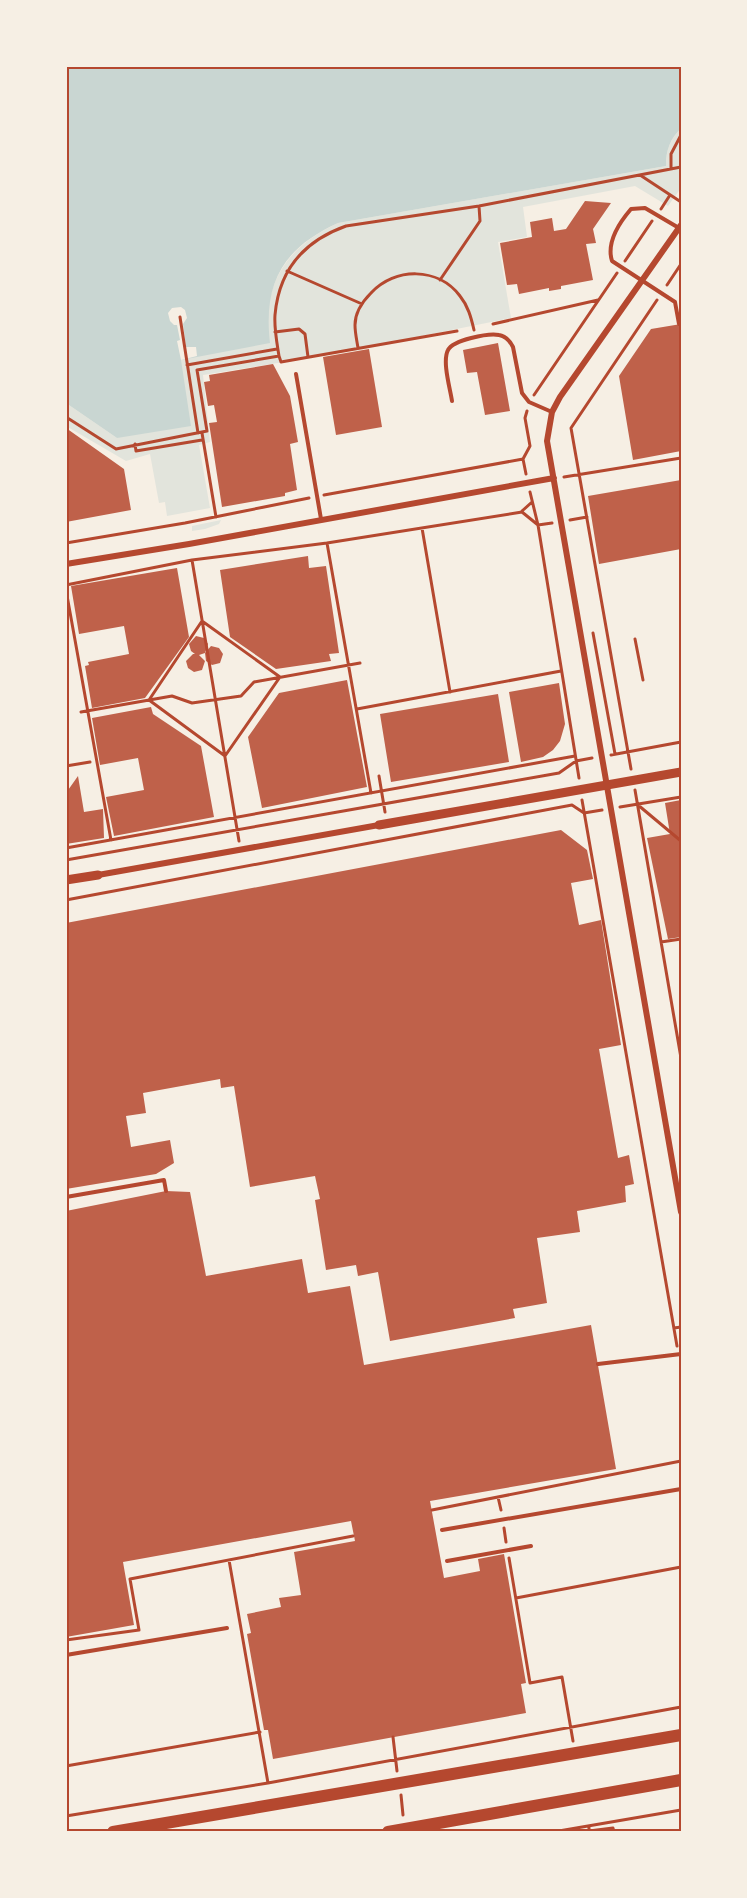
<svg xmlns="http://www.w3.org/2000/svg" width="747" height="1898" viewBox="0 0 747 1898" font-family="Georgia,serif">
<rect width="100%" height="100%" fill="#f6efe4"/>
<path fill="#e2e4dc" d="M681 128V188L668 206 635 186 523 207 527 237 498 242 511 318 322 356 203 375 210 442 199 445 210 508 167 516 165 502 159 503 150 454 126 461 66 426V403L117 438 181 360 197 356 267 321C269 272 295 243 338 223L666 166C667 148 669 142 681 128Z
M221 520 219 524 205 529 192 531V526Z"/>
<path fill="#c9d6d2" d="M66 66H681V128C670 140 666 149 666 166L338 223C283 248 263 283 270 343L181 360 191 426 117 438 66 403Z"/>
<path fill="#f6efe4" d="M181 307 185 310 187 318 183 324 186 347H196L197 356 181 360 177 341 180 340 177 325H174L170 321 168 313 172 308Z"/>
<path fill="#bf614a" d="M585 201 611 203 593 229 596 243 586 244 593 280 561 286V289L549 291V288L519 294 517 284 507 285 500 243 532 237 530 222 552 218 554 231 566 229Z
M681 324V451L633 460 619 376 651 329Z
M498 343 510 411 485 415 477 372 467 373 463 350Z
M369 349 382 427 336 435 323 357Z
M273 364 290 396 298 442 290 444 297 490 285 493V496L222 507 209 423 217 422 214 405 208 406 204 382 210 381 209 375Z
M66 428 124 469 131 510 66 522Z
M681 480V549L599 564 588 496Z
M308 556 309 568 326 566 339 653 329 654 331 661 276 669 230 637 220 570Z
M177 568 189 637 145 698 92 708 85 666 89 665 88 662 129 654 124 626 79 634 71 586Z
M196 636 204 638 208 644 205 653 211 646 219 648 223 654 220 663 212 665 206 661 205 653 199 655 205 661 202 670 194 672 188 668 186 661 193 654H195L191 651 189 644Z
M347 680 367 787 262 808 248 737 279 693Z
M559 683 565 724 560 741 553 750 543 757 521 762 509 692Z
M498 694 509 762 391 782 380 714Z
M151 707 153 714 201 746 214 817 114 836 106 797 144 790 138 758 100 765 92 718Z
M78 776 84 812 103 809 104 838 66 844V793Z
M681 800V937L668 939 647 838 670 834 665 803Z
M561 830 587 850 593 879 571 883 579 925 601 920 621 1045 599 1049 618 1158 629 1155 634 1184 625 1186 626 1202 577 1211 580 1232 537 1238 547 1303 513 1309 515 1318 390 1341 378 1272 358 1276 356 1265 326 1270 315 1200 320 1199 315 1176 250 1187 234 1086 221 1088 220 1079 143 1093 146 1113 126 1116 131 1147 170 1140 174 1163 156 1174 66 1189V923Z
M166 1191 190 1192 206 1276 302 1259 308 1293 350 1286 364 1365 591 1325 616 1469 430 1501 444 1578 480 1571 478 1559 504 1554 526 1683 521 1684 526 1713 273 1759 268 1730H264L247 1634 251 1633 247 1614 281 1607 279 1598 301 1595 294 1552 355 1541 351 1521 123 1562 134 1625 66 1637V1211Z"/>
<g fill="none" stroke-linecap="round" stroke-linejoin="round">
<path stroke="#b5482f" stroke-width="3" d="M671 169V154L681 135
M640 175 681 202
M661 209 670 195
M625 261 652 221
M287 271 362 304
M440 280 480 221 479 206
M667 285 681 264
M180 317 198 433
M493 324 598 300
M275 332 299 329 305 334 308 357
M358 348C357 341 355 333 355 325 355 313 363 301 371 293 395 267 438 267 460 296 468 306 471 317 474 330
M279 356 281 362 457 331
M187 365 277 349
M534 395 617 273
M66 417 116 449 207 431 197 370 279 356C277 343 274 329 275 315 279 269 304 241 346 226L479 206 681 167
M202 433 216 517
M135 444 136 451 202 440
M526 474 523 459 530 446 525 418 527 411
M564 477 681 458
M530 492 538 525 579 778
M324 495 523 459
M522 511 532 502
M570 520 587 517
M422 528 450 692
M66 543 185 523 309 498
M327 543 371 793
M192 560 239 841
M66 585 192 560 327 543 522 512 538 525 552 523
M66 590 111 840
M202 621 280 677 225 756 149 700Z
M593 633 615 754
M635 639 643 680
M357 709 561 671
M81 712 172 696 192 703 241 696 254 682 360 663
M611 755 681 742
M66 766 90 762
M631 769 571 428 657 300
M379 776 385 812
M635 790 681 1058
M582 800 677 1346
M638 805 681 841
M620 807 681 797
M66 848 575 756
M66 860 559 773 576 761 592 758
M66 900 572 805 584 813 602 810
M661 942 681 939
M674 1328 681 1327
M498 1497 501 1510
M432 1510 681 1461
M504 1528 506 1542
M509 1558 530 1683 562 1677 573 1741
M229 1560 268 1783
M516 1598 681 1567
M66 1640 139 1630 130 1579 353 1536
M393 1737 397 1771
M66 1766 260 1732
M401 1795 403 1815
M66 1816 268 1783 681 1707
M589 1826V1831L613 1828 614 1832
M553 1832 681 1810"/>
<path stroke="#b5482f" stroke-width="4" d="M679 228 645 208 631 209C619 223 606 242 612 261L675 302 679 324
M296 374 321 519
M452 401C450 388 442 361 448 350 453 340 488 333 499 335 506 336 510 341 513 347L522 393 529 402 552 412
M66 1197 164 1180 166 1191
M598 1364 681 1354
M442 1530 681 1489
M447 1561 531 1546
M66 1655 227 1628"/>
<path stroke="#b5482f" stroke-width="6" d="M681 225 560 397 552 412 547 441 681 1212
M66 564 189 544 554 478
M98 875 379 825"/>
<path stroke="#b5482f" stroke-width="9" d="M379 825 681 772
M66 880 98 875"/>
<path stroke="#b5482f" stroke-width="12" d="M113 1832 681 1735
M388 1832 681 1780"/>
</g>
<rect width="747" height="1898" fill="none" stroke="#f6efe4" stroke-width="135"/>
<rect x="68" y="68" width="612" height="1762" fill="none" stroke="#b5482f" stroke-width="2"/>
</svg>
